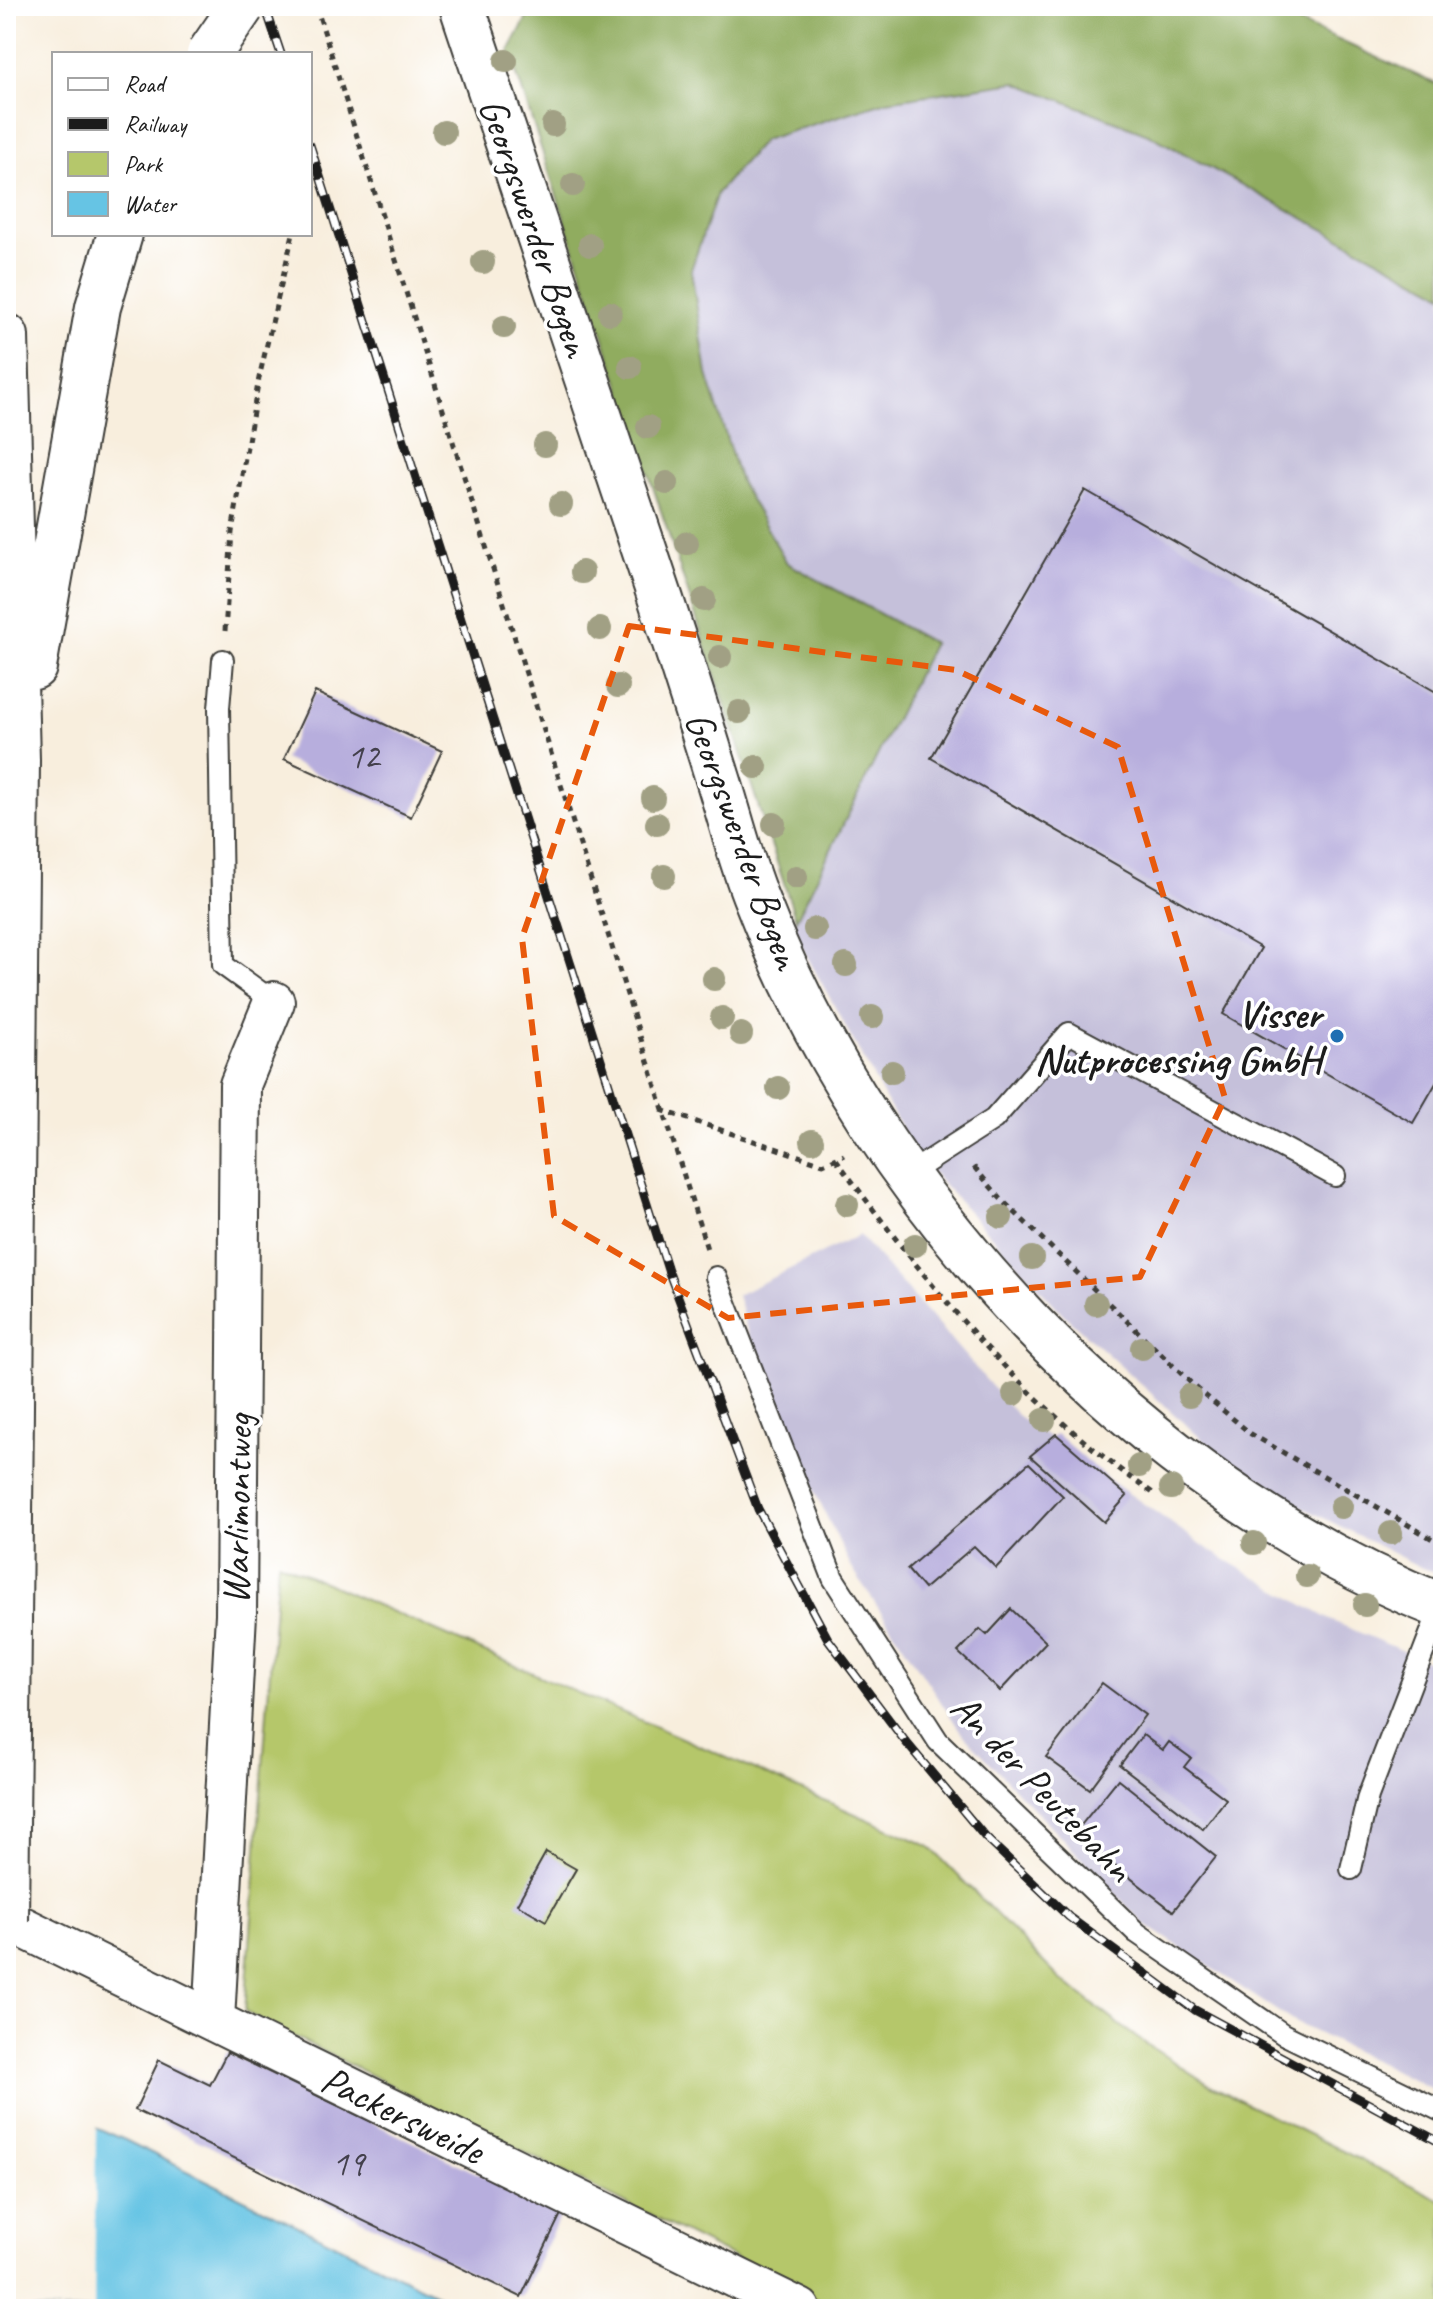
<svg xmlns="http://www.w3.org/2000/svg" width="1449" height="2315" viewBox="0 0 1449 2315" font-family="Caveat,sans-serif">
<rect width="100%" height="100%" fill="#fff"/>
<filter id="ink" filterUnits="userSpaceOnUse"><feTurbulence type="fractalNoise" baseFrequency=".0125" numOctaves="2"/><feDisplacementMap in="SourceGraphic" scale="16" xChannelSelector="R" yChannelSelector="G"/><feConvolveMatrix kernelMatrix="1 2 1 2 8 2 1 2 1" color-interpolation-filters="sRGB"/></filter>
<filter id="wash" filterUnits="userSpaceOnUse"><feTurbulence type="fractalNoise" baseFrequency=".006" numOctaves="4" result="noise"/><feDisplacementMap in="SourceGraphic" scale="32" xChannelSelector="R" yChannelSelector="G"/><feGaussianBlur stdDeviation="1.8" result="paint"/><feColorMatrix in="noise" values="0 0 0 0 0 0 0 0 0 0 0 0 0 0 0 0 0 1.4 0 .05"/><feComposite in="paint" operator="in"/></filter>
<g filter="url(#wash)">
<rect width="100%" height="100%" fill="#f8eedd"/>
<path fill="#c5c0da" d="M1015 82 1148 134 1443 294V1574L1422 1568 1245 1478 1064 1315 916 1155 792 929 933 643 787 563 740 482 707 374 691 270 717 193 763 140 887 101Z
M859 1235 1017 1415 1211 1551 1330 1620 1443 1668V2094L1294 2022 1143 1923 961 1732 853 1570 764 1389 737 1295Z"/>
<path fill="#b5c76b" stroke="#687244" stroke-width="2" d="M278 1562 929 1846 1060 1979 1137 2038 1208 2084 1443 2201V2309H836L245 2012Z"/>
<path fill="#90ac5f" stroke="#56643e" stroke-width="2" d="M533 6H1263L1443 87V294L1148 134 1015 82 887 101 763 140 717 193 691 270 707 374 740 482 787 563 933 643 796 920 509 51Z"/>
<path fill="#66c4e4" stroke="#417080" stroke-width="2" d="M6 2088 125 2140 466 2309H6Z"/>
<path fill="#f8eedd" d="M6 2084 96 2123 94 2309H6Z"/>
<g id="blocks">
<path fill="#b7aedd" d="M1085 490 1443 696V1071L1413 1123 1223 1014 1261 948 931 758Z
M315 692 442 751 411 817 284 759Z
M1056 1434 1127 1496 1104 1522 1030 1456Z
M1029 1463 1063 1496 996 1568 974 1546 924 1589 907 1569Z
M1011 1609 1046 1642 1000 1691 958 1652 980 1629 987 1635Z
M1102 1683 1145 1715 1090 1789 1046 1757Z
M1143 1735 1163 1750 1169 1742 1191 1758 1184 1767 1226 1799 1203 1829 1120 1765Z
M1118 1779 1216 1857 1173 1911 1074 1834Z
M546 1852 576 1869 546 1921 517 1904Z
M227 2052 561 2214 521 2297 135 2110 159 2060 210 2085Z"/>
</g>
</g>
<g filter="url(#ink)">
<use href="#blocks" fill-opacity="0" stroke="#3d3c39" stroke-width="2"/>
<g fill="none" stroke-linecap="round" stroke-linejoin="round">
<defs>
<path id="lane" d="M223 660 219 708 223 965 274 1002
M907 1175 994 1119 1069 1033 1335 1176
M716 1277 833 1578 938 1741 1137 1933 1283 2034 1443 2112
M1351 1869 1368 1796 1441 1606"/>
<path id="street" d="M6 1919 800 2309
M214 2021 236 1614 240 1085 274 1002"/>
<path id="secondary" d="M462 6C521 186 584 365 643 546 669 623 694 701 718 779 731 820 741 862 757 901 873 1202 1141 1489 1443 1607"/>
<path id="highway" d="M6 336 17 760 8 1731
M34 667 98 307 120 234"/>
</defs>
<use href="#lane" stroke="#3d3c39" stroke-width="24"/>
<use href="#street" stroke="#3d3c39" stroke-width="44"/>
<use href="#secondary" stroke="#3d3c39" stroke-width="48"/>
<use href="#highway" stroke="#3d3c39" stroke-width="48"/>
<path stroke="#3d3c39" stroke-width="5" stroke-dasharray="6 6" stroke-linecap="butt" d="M316 6 707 1249
M225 631 232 532 259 378 293 234
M661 1110 823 1164 844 1155
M836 1159C927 1284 1024 1406 1153 1493
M974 1167 1001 1199 1193 1385 1251 1434 1443 1545"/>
<use href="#lane" stroke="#fff" stroke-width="20"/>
<use href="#street" stroke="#fff" stroke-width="40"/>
<use href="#secondary" stroke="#fff" stroke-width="44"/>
<use href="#highway" stroke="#fff" stroke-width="44"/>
<defs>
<path id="rail" d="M265 6 281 54
M310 145 668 1270 758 1509 828 1639 905 1741 986 1838 1069 1917 1195 2010 1443 2144"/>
</defs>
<use href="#rail" stroke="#1c1c1c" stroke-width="9"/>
<use href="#rail" stroke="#fff" stroke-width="6" stroke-dasharray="18" stroke-linecap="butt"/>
<defs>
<path id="highway-bridge" d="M209 54 242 6
M6 1921 8 1731"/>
</defs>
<use href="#highway-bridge" stroke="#3d3c39" stroke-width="48" stroke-linecap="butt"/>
<use href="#highway-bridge" stroke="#fff" stroke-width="44"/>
</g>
<g fill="#a1a084">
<circle cx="506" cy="61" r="12"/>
<circle cx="553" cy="125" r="12"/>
<circle cx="444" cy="132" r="12"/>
<circle cx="573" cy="185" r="12"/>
<circle cx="590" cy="245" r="12"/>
<circle cx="483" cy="262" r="12"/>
<circle cx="610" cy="313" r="12"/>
<circle cx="504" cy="327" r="12"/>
<circle cx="630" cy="367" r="12"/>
<circle cx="648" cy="427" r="12"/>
<circle cx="545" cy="445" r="12"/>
<circle cx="667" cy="483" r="12"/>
<circle cx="561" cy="504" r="12"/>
<circle cx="687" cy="543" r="12"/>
<circle cx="582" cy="572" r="12"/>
<circle cx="704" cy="600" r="12"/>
<circle cx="600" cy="629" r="12"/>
<circle cx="720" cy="657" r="12"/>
<circle cx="618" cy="686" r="12"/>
<circle cx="739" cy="712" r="12"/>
<circle cx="756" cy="767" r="12"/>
<circle cx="653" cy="798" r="12"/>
<circle cx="657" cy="824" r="12"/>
<circle cx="774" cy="824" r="12"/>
<circle cx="664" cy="876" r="12"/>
<circle cx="796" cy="877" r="12"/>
<circle cx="815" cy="929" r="12"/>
<circle cx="846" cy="965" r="12"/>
<circle cx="714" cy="979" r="12"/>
<circle cx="872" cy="1017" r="12"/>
<circle cx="722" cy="1018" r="12"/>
<circle cx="741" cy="1034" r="12"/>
<circle cx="892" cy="1072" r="12"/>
<circle cx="778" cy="1088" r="12"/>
<circle cx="812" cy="1141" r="12"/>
<circle cx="847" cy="1205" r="12"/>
<circle cx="1001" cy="1217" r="12"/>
<circle cx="915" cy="1245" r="12"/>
<circle cx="1032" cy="1258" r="12"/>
<circle cx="1096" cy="1304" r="12"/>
<circle cx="1142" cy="1348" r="12"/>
<circle cx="1014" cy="1394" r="12"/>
<circle cx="1189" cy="1396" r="12"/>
<circle cx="1044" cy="1420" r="12"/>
<circle cx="1139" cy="1466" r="12"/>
<circle cx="1171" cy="1488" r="12"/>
<circle cx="1341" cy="1507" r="12"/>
<circle cx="1391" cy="1533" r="12"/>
<circle cx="1254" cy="1543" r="12"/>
<circle cx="1307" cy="1576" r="12"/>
<circle cx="1365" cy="1605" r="12"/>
</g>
</g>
<path fill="none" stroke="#e8590c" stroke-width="6" stroke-dasharray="16 10" stroke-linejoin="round" d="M629 626 956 670 1118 747 1225 1098 1140 1277 728 1318 554 1216 522 938Z"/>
<circle fill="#1f6fb2" stroke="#fff" stroke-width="3" cx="1337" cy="1036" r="8"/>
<g text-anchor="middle" stroke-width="7" stroke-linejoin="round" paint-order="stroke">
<g font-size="36" fill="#43404c">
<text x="363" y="768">12</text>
<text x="348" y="2175">19</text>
</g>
<g font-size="40" fill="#1c1c1c" stroke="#fff">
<text transform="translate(536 227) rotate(71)" y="14">Georgswerder Bogen</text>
<text transform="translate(744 840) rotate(70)" y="14">Georgswerder Bogen</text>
<text transform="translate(236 1509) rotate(-89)" y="14">Warlimontweg</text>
<text transform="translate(1043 1787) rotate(46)" y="14">An der Peutebahn</text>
<text transform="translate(403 2114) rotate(26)" y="14">Packersweide</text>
</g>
<g font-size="40" font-weight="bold" fill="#1c1c1c" stroke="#fff" text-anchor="end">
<text x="1321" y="1027">Visser<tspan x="1321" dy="46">Nutprocessing GmbH</tspan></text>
</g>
</g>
<rect width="1449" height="2315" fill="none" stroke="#fff" stroke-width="32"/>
<rect x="52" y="52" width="260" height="184" fill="#ffffff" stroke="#a4a4a4" stroke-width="2"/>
<rect x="68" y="78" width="40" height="12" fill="#ffffff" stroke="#a4a4a4" stroke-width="2"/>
<text x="124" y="92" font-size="24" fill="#1c1c1c">Road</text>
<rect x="68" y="118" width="40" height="12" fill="#1c1c1c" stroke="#a4a4a4" stroke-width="2"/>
<text x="124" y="132" font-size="24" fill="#1c1c1c">Railway</text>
<rect x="68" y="152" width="40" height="24" fill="#b5c76b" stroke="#a4a4a4" stroke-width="2"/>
<text x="124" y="172" font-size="24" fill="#1c1c1c">Park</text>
<rect x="68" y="192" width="40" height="24" fill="#66c4e4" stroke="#a4a4a4" stroke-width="2"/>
<text x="124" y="212" font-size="24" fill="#1c1c1c">Water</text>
</svg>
